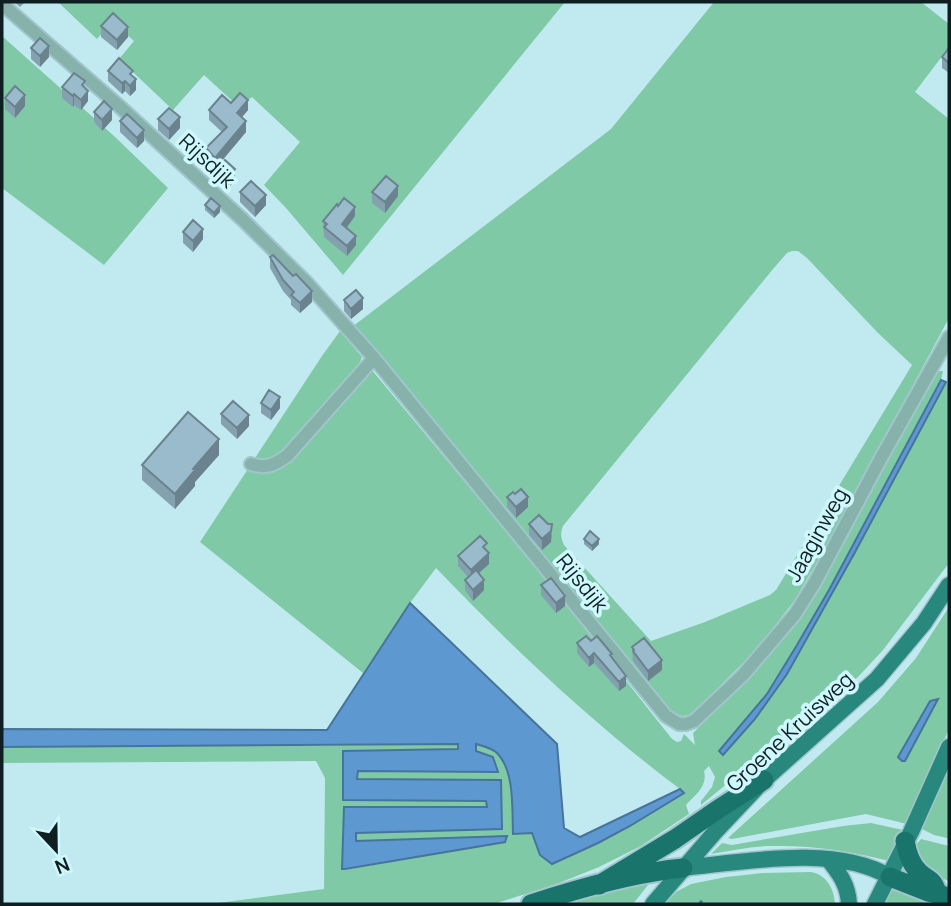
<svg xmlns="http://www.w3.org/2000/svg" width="951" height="906" viewBox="0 0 951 906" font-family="Manrope,sans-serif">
<rect width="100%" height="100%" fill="#c1eaf0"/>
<path fill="#7fc9a7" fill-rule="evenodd" d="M58 2H565L343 275 286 208 264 185 300 142 252 97 239 107 204 75 173 110 119 59 134 41 112 22 97 39Z
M714 2H921L949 24V47L915 92 949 119V318L830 540 794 601 758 648 691 715 682 716 671 713 352 327 611 129ZM792 251H798L807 258 877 332 912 365 776 590 770 595 705 622 651 641 564 545C561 538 560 534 563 526L773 269 787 253Z
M2 36 114 136 168 188 104 265 2 188Z
M340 331 362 357 356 372 275 462 253 461 322 356Z
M371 369 544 577 672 739 677 742 681 741 684 734 695 745 693 733 757 669 803 610 864 506 933 376 939 371H943L941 380 829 590 797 645 767 694 723 754 755 719 773 695 854 554 946 382 949 384V563L883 650 858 677 701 805V801L712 787 715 777 709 766 704 771C708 786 695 795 686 805L689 814 641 846 599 867 559 883 494 904H210L324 889 325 778 316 761 2 763V746H317L458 744V750L343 751 344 800 487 801V807H344L342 868 344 870 504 842 357 841 356 833 502 829 501 780 357 779 358 772H498L494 757 476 750V743L495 751 507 765 510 782 540 854 553 864 598 843 630 826 683 793 680 789C592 723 512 647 436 568L410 603 363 673 200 542 248 469C267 476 274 475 290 462Z
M949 607V729L907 824 866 814 732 839 728 838 878 702 916 658Z
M949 763V842L947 838 934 835 920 828Z
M871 823 903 830 889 861C850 851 811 845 771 846 751 846 731 851 711 854L722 843 732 845 843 826Z
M921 839 949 846V881C927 873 923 867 915 846Z
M811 872C827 875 834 889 835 904H664L676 892 691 884 726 877 763 873Z
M646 881 648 885 633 904H567Z
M895 887 939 904H884L892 888Z"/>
<path fill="#5e98d0" stroke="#46749c" stroke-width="2" d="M941 380 946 382 854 554 787 674 755 719 723 755 719 751 767 694 797 645 829 590Z
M410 603 557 744 564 828 580 837 680 789 684 793 630 826 598 843 552 864 540 855 532 833 513 834C512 810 515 771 497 753 492 748 483 746 476 744V751L493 757 498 772 358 771 357 779 501 780 502 829 356 833V841L507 836 505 842 345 869H342L344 807H487L486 801 343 800V751L458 749V744L2 747V729L327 730Z
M938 699 905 761H902L898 757 930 701Z"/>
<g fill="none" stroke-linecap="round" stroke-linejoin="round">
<path stroke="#46749c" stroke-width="3.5" d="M700 904 701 902"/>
<defs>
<path id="minor" d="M2 4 119 106 242 219 307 283 374 358 666 716 679 724H686L694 721 743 675 795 614 815 582 881 458 949 337
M251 464C266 469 274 465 287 456L374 358"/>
<path id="major" d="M828 859C840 874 848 885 849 904
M683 868C744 862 836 844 890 877
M653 904 715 832 764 780 877 679 924 623 949 585
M875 904 911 832 949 747"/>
<path id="highway" d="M905 841C907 853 911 865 920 873 932 883 931 877 938 894
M890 877 928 892 945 896
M599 885 675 839 717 810 764 780
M531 904C580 888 632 873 683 868"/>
</defs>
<use href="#minor" stroke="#a1c5cb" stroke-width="16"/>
<use href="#major" stroke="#a1c5cb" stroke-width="19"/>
<use href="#highway" stroke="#a1c5cb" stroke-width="23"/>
<use href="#minor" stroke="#87b2ab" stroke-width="12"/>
<use href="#major" stroke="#28887e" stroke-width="16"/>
<use href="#highway" stroke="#19756c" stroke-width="19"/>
</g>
<path fill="#84a1af" d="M14 2H25L20 7Z
M101 26 128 37 117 50 101 37Z
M31 48 49 57 40 67 31 59Z
M949 48V73L942 68V57Z
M108 71 133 77 136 90 130 96 125 91 122 94 108 81Z
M62 87 85 88 88 101 81 110 74 105 73 107 62 98Z
M5 98 25 106 15 118 5 109Z
M231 103 248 110 242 117 246 132 215 169 206 159V148L222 132 209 120V110Z
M94 112 112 120 102 131 94 122Z
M158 119 180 128 169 140 158 130Z
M120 121 144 141 137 148 120 132Z
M215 170 235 180 226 191 215 181Z
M240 192 266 205 255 217 240 202Z
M372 192 398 196 385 213 372 203Z
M205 205 220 212 214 218 205 210Z
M355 216 346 228 356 245 347 256 324 237 323 221Z
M183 232 203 239 193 252 183 243Z
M270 257 312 302 300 313 291 305V300L283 291 270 268Z
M344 300 363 309 351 319 344 311Z
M261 403 280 408 271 420 261 413Z
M221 414 249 426 237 439 221 424Z
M219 455 195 482V486L175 509 142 480V465Z
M515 494 528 507 516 518 507 507V497Z
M529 524 552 535 551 542 542 550 529 535Z
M584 539 599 544 592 551 584 544Z
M487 551 489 564 479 573 484 590 473 601 465 590V580L468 577 458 566V556Z
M541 585 565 606 556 613 541 595Z
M591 641 612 658 626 686 619 691 594 663 589 667 577 653V643Z
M632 647 662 670 648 681 633 661Z"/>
<path fill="#6b838e" d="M128 27V37L117 50V40Z
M49 46V57L40 67V56Z
M136 79V90L130 96V86Z
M125 81V91L122 94V83Z
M88 91V101L81 110V100Z
M74 94V105L73 107V96Z
M25 95V106L15 118V107Z
M248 100V110L237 123V113Z
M112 109V120L102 131V120Z
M180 117V128L169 140V129Z
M246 121V132L215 169V158Z
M144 130V141L137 148V138Z
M235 169V180L226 191V180Z
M398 186V196L385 213V202Z
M266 195V205L255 217V206Z
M220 206V212L214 218V213Z
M355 207V216L342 234V224Z
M203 229V239L193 252V241Z
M356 236V245L347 256V246Z
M312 291V302L300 313V303Z
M363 298V309L351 319V309Z
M280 397V408L271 420V410Z
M249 415V426L237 439V428Z
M219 439V455L195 482V486L175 509V494L193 469Z
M528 497V507L516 518V507Z
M552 524 551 542 542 550V539Z
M599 539V544L592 551V546Z
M489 553V564L471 580V570Z
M484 580V590L473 601V590Z
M565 596V606L556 613V603Z
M594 653V663L589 667V658Z
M662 660V670L648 681V671Z
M626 676V686L619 691V682Z"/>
<path fill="#99bbcb" stroke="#6b838e" stroke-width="2" d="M113 13 128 27 117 40 101 26Z
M40 38 49 46 40 56 31 48Z
M949 48V63L942 57Z
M119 58 133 71 130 74 136 79 130 86 125 81 122 83 108 71Z
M74 73 85 81 82 85 88 91 81 100 74 94 73 96 62 87Z
M15 86 25 95 15 107 5 98Z
M240 93 248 100 237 113 246 121 215 158 206 148 227 127 209 110 222 95 231 103Z
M104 101 112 109 102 120 94 112Z
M169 108 180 117 169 129 158 119Z
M127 114 144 130 137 138 120 121Z
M225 160 235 169 226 180 215 170Z
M386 176 398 186 385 202 372 192Z
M251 181 266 195 255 206 240 192Z
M211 198 220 206 214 213 205 205Z
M344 198 355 207 342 224 356 236 347 246 324 227 327 224 323 221 337 204 338 206Z
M193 220 203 229 193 241 183 232Z
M273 255 293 276 296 274 312 291 300 303 291 295 294 292 283 280 270 257Z
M356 290 363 298 351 309 344 300Z
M269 390 280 397 271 410 261 403Z
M233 401 249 415 237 428 221 414Z
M188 412 219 439 193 469 195 470 175 494 142 465Z
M521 489 528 497 516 507 507 497 513 492 515 494Z
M539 515 548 524H552L551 531 542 539 529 524Z
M590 531 599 539 592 546 584 539Z
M480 536 487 543 483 547 489 553 471 570 458 556Z
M476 570 484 580 473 590 465 580Z
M551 578 565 596 556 603 541 585Z
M586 636 591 641 597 636 612 654 610 655 626 676 619 682 594 653 589 658 577 643Z
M644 638 662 660 648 671 633 651 634 650 632 647Z"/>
<g text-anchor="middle" stroke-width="7" stroke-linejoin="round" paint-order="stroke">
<g font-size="21" fill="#0f1f21" stroke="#cef8fd">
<text transform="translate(207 161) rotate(43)" y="7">Rijsdijk</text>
<text transform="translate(817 535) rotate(-61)" y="7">Jaaginweg</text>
<text transform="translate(582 583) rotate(51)" y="7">Rijsdijk</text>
<text transform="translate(790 732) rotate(-43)" y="7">Groene Kruisweg</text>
</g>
</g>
<rect width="951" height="906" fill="none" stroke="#0f1f21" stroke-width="7"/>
<g transform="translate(56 850) rotate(158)" stroke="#cef8fd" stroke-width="5" paint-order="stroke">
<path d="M0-5L12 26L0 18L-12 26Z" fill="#0f1f21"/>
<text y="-10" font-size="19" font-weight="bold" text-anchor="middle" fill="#0f1f21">N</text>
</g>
</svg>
